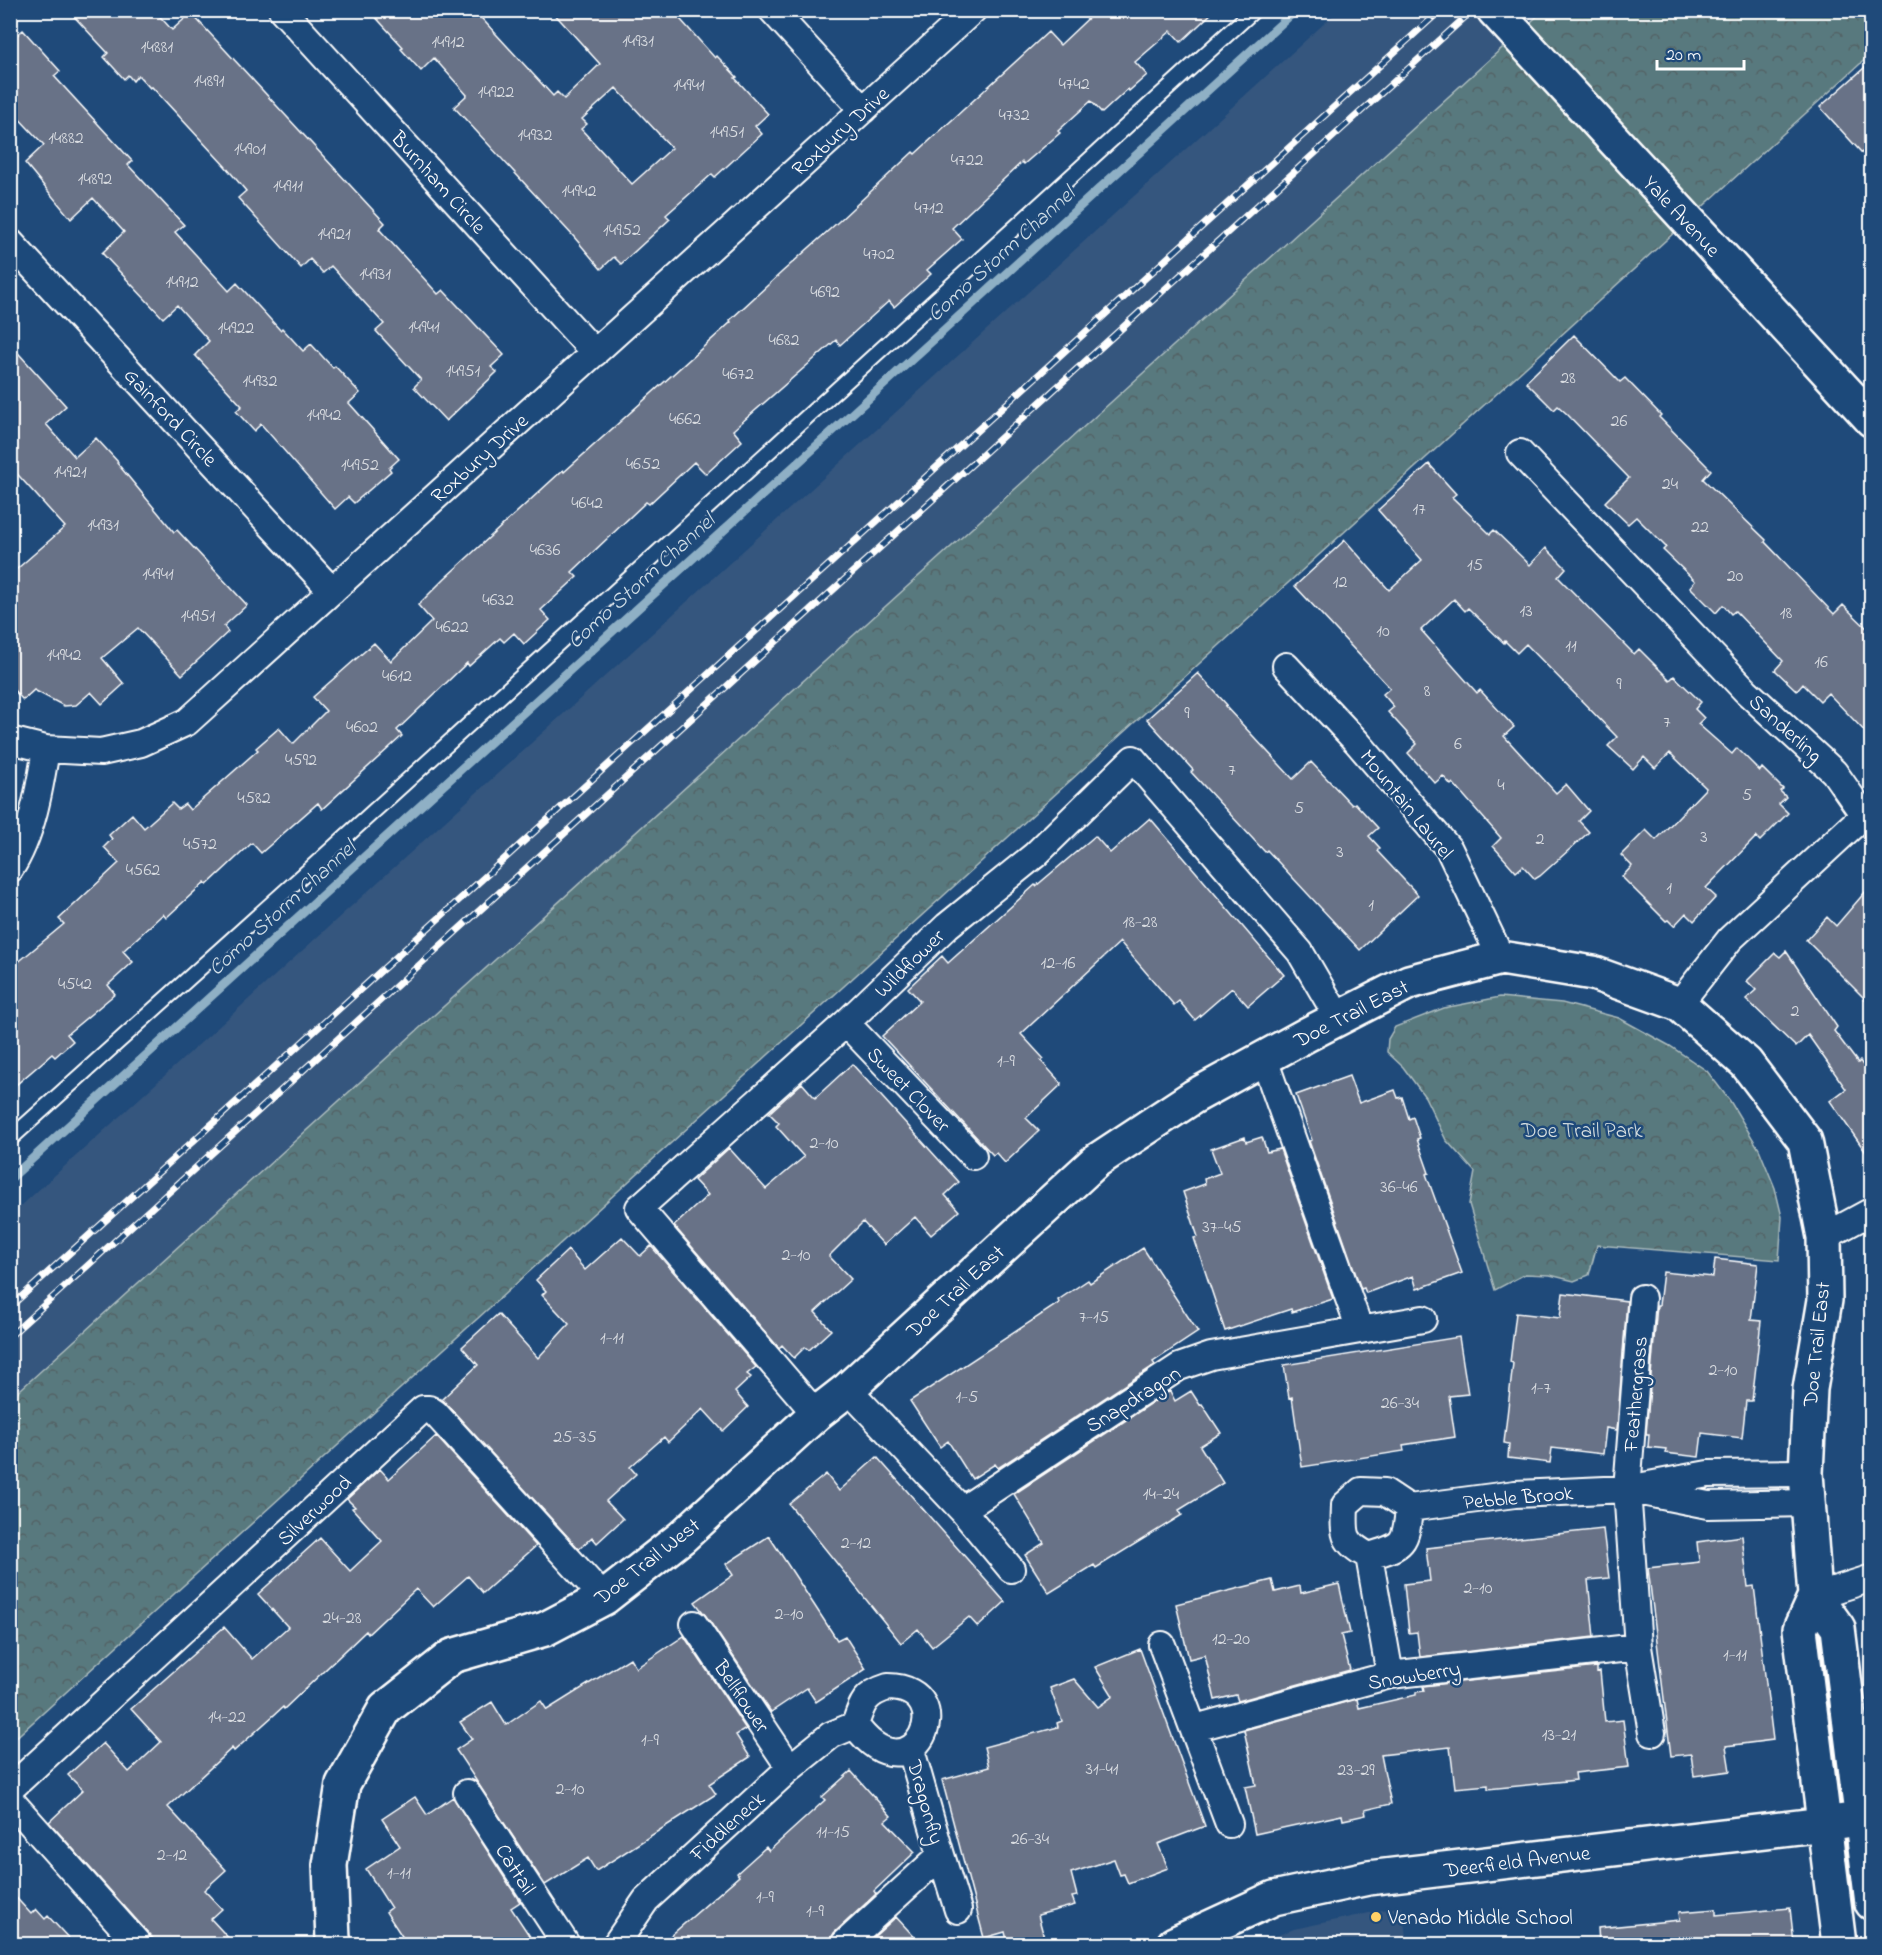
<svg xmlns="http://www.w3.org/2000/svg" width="1882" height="1955" viewBox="0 0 1882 1955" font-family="'Indie Flower',sans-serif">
<defs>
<pattern id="park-crowns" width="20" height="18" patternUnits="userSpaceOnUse" patternTransform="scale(1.5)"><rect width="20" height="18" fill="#59797e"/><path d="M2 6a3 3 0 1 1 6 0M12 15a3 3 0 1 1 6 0" fill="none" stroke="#526265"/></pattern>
</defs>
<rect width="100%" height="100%" fill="#1f4a7a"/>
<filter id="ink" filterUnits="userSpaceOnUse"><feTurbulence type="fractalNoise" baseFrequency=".0167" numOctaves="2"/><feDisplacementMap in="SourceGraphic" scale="12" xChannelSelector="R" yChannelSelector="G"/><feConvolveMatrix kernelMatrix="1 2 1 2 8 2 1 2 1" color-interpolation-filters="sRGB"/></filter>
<g filter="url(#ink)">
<path fill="#35567e" d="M1338 11H1542L11 1398V1215Z
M1402 1906 1407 1944H1255L1294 1929Z"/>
<path fill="url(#park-crowns)" stroke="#acbcbe" stroke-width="1.5" d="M1543 11H1871V54L11 1742V1398Z
M1500 997 1562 1003 1619 1018 1670 1046 1707 1071 1730 1101 1759 1149 1775 1188 1782 1217 1779 1260 1597 1245 1589 1275 1574 1281 1550 1275 1525 1274 1495 1290 1469 1204 1475 1172 1446 1140 1425 1097 1403 1067 1387 1052 1388 1039 1395 1027 1444 1008Z"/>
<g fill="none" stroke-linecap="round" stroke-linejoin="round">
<path stroke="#8fb0c5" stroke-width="9" d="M10 1179 1296 10"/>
</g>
<path fill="#687287" stroke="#fff" stroke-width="1.5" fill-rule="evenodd" d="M68 10H154L172 30 191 13 385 223 379 229 438 294 443 290 504 355 491 367 497 372 446 421 414 387 421 380 376 331 384 324 331 266 323 273 310 259 301 268 238 198 246 191 225 166 152 87 150 88 138 75 133 81 128 75 124 79 104 57 108 53Z
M369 10H474L553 96 557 92 564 99 600 64 551 10H672L715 58 717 56 737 77 735 78 768 114 755 126 762 134 715 177 712 174 666 215 670 219 621 264 614 257 601 269 574 237 454 107 467 95 434 58 421 71 401 49 403 47ZM616 88 672 148 632 184 581 129 587 124 582 119Z
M1097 10H1215L1181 42 1171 31 1135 62 1147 75 1129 91 1128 89 1102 113 1091 101 1058 131 1060 133 1024 164 1022 162 952 228 962 239 927 270 931 274 894 307 889 301 840 345 836 340 733 430 742 441 706 474 694 462 649 504 646 502 572 572 577 577 541 610 550 620 524 644 514 633 504 642 500 638 469 666 467 663 397 730 402 736 322 809 318 803 261 853 252 843 207 885 205 882 166 918 163 914 123 951 133 962 108 985 115 994 67 1034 73 1041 55 1057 52 1054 10 1090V969L64 924 59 919 119 863 104 847 112 839 109 835 132 814 144 828 172 803 178 809 185 804 190 810 258 750 256 748 279 728 293 744 326 711 313 697 374 643 391 661 432 621 418 605 445 578 563 470 564 472 731 322 730 320 782 272 838 222 913 152 915 154 1048 32 1060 45Z
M23 30 60 71 54 76 132 161 128 165 184 225 175 232 229 291 237 283 280 330 282 328 303 351 311 344 333 368 335 366 360 393 349 403 399 459 389 468 391 471 354 503 348 497 335 509 261 424 254 431 236 411 242 406 195 355 209 341 177 305 163 318 102 253 124 232 93 198 71 219 25 163 44 145 10 109V41Z
M1872 61V164L1820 107Z
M1574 335 1620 382 1625 378 1661 415 1659 417 1711 470 1703 479 1766 540 1765 542 1834 614 1843 605 1872 633V739L1828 693 1820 701 1803 684 1797 691 1775 670 1783 661 1735 611 1731 614 1723 605 1716 613 1690 587 1695 581 1663 550 1666 547 1636 517 1628 524 1605 502 1629 478 1567 414 1558 406 1554 410 1526 382Z
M10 344 66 406 46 424 75 457 96 438 118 462 117 463 174 532 177 530 247 605 224 626 228 632 182 675 138 628 102 658 124 684 102 704 91 692 76 705 64 706 34 690 23 700 10 686V575L65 527 10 466Z
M1429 464 1456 494 1452 497 1490 534 1494 530 1530 565 1546 548 1566 568 1558 577 1634 654 1639 649 1670 680 1674 676 1701 702 1695 709 1704 718 1698 724 1732 754 1737 748 1760 771 1762 768 1783 789 1780 791 1786 797 1779 804 1788 813 1760 841 1756 837 1706 888 1716 897 1694 921 1686 913 1674 926 1668 920 1666 921 1622 877 1632 866 1621 855 1646 830 1656 840 1706 788 1670 753 1655 768 1644 757 1633 769 1608 746 1617 737 1526 644 1517 653 1505 641 1504 643 1468 608 1465 611 1454 599 1421 630 1477 693 1480 690 1514 727 1504 736 1556 793 1566 784 1589 811 1579 821 1589 832 1540 876 1535 879 1523 866 1516 872 1493 846 1501 838 1453 783 1451 785 1443 776 1435 783 1408 753 1417 744 1388 712 1394 707 1383 694 1390 688 1295 586 1345 540 1389 590 1422 560 1378 510Z
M1198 673 1227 705 1225 706 1293 779 1311 762 1352 805 1355 803 1378 828 1369 836 1380 848 1377 851 1418 895 1360 950 1267 850 1265 852 1191 772 1193 770 1147 719Z
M1150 818 1284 975 1248 1006 1232 988 1195 1020 1179 1001 1174 1005 1120 942 1021 1034 1044 1059 1041 1061 1062 1084 1026 1118 1039 1131 1005 1163 996 1153 993 1155 882 1036 920 1001 908 988 942 956 948 963 1035 885 1036 886 1095 836 1110 853Z
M1872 884V1006L1806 940 1827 917 1836 926Z
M1786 951 1837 1027 1834 1031 1858 1063 1860 1061 1869 1074 1872 1072V1161L1830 1101 1846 1089 1808 1035 1796 1047 1746 999 1756 990 1747 981 1775 953 1780 957Z
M852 1064 959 1182 945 1195 959 1211 931 1235 915 1217 884 1245 863 1222 829 1256 851 1279 815 1312 831 1330 809 1350 805 1347 794 1358 782 1345 779 1348 674 1226 708 1195 694 1180 729 1148 766 1189 804 1157 776 1126 779 1123 769 1113 802 1083 815 1098Z
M1349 1076 1359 1103 1395 1090 1398 1098 1402 1097 1409 1119 1413 1117 1420 1138 1417 1139 1429 1173 1426 1174 1462 1273 1417 1289 1413 1276 1366 1293 1364 1288 1361 1289 1309 1141 1312 1140 1296 1095Z
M1245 1137 1246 1142 1262 1137 1267 1152 1280 1149 1333 1299 1292 1312 1291 1309 1225 1331 1194 1238 1198 1237 1183 1192 1205 1184 1204 1179 1220 1173 1211 1149Z
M622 1237 640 1256 651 1246 756 1367 747 1374 751 1377 735 1392 748 1407 723 1431 703 1409 668 1442 664 1437 630 1467 636 1474 606 1501 623 1519 597 1543 592 1537 579 1549 442 1399 478 1365 462 1347 498 1314 538 1358 569 1324 542 1295 546 1291 536 1280 568 1250 585 1270Z
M1143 1248 1198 1332 1153 1362 1155 1365 998 1468 995 1464 972 1479 948 1441 940 1447 910 1401 1059 1303 1058 1300 1088 1280 1090 1283Z
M1715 1259 1758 1264 1751 1320 1761 1321 1752 1401H1746L1742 1438 1702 1433 1699 1457 1665 1453 1666 1449 1648 1447 1649 1434H1646L1657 1305H1659L1663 1272 1713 1277Z
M1563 1293 1627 1301 1617 1430 1606 1428 1603 1454 1552 1448 1550 1463 1508 1458 1509 1444 1504 1443 1513 1363 1510 1362 1516 1313 1560 1318Z
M1459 1337 1468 1394 1449 1396 1455 1437 1403 1445 1404 1451 1302 1467 1292 1397 1289 1398 1284 1365Z
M1170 1391 1175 1401 1191 1391 1200 1405 1202 1404 1221 1433 1200 1446 1223 1483 1179 1510 1182 1515 1096 1568 1094 1565 1049 1593 1025 1555 1044 1543 1014 1494Z
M436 1436 536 1546 483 1593 468 1576 433 1607 416 1589 368 1634 366 1631 284 1709 283 1707 234 1751 232 1748 168 1807 226 1870 204 1890 222 1909 211 1919 234 1944H158L49 1822 83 1790 68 1775 103 1743 129 1772 161 1742 131 1709 224 1627 252 1659 288 1627 258 1594 320 1538 350 1571 382 1541 352 1508 355 1507 347 1499 380 1469 389 1479Z
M877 1457 1005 1602 978 1627 969 1617 932 1647 918 1629 901 1643 789 1504 826 1474 839 1491Z
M1603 1529 1609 1578 1588 1580 1594 1637 1420 1657 1417 1632 1409 1633 1404 1584 1430 1581 1426 1548Z
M769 1536 837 1640 845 1636 866 1669 816 1702 807 1688 771 1712 706 1616 695 1602 733 1575 726 1564Z
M1742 1536 1748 1587 1754 1586 1773 1740 1726 1746 1730 1771 1694 1776 1691 1754 1671 1756 1648 1568 1699 1562 1697 1542Z
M1272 1580 1275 1592 1300 1586 1301 1593 1339 1584 1350 1633 1341 1635 1350 1670 1238 1701 1236 1695 1215 1700 1205 1655 1189 1659 1176 1604Z
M684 1636 746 1729 736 1735 750 1757 709 1784 716 1794 596 1871 588 1858 545 1885 456 1750 472 1739 460 1722 492 1702 506 1725 541 1701 547 1710 630 1658 636 1668Z
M1140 1649 1205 1826 1158 1844 1168 1868 1128 1883 1124 1874 1120 1875 1114 1859 1071 1873 1077 1896 1072 1897 1075 1905 1038 1915 1045 1941 1032 1944H1008L1005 1932 984 1938 942 1780 989 1767 984 1747 1058 1727 1057 1723 1062 1721 1050 1688 1074 1679 1098 1707 1113 1696 1095 1667Z
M1597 1667V1672L1600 1671 1605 1722 1623 1720 1629 1767 1575 1773 1576 1780 1488 1789V1785L1455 1788 1450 1747 1381 1755 1391 1804 1365 1810 1366 1815 1343 1820 1342 1815 1255 1834 1245 1787 1256 1785 1244 1730 1357 1699 1359 1708 1416 1695V1692L1424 1691 1423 1686Z
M851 1771 891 1816 885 1821 915 1852 874 1891 876 1894 834 1933 829 1944H661L739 1876 737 1873 766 1847 769 1851 825 1800 822 1797Z
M415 1797 427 1815 453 1797 520 1902 511 1908 535 1944H407L386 1912 391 1908 366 1869 400 1846 382 1819Z
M10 1891 31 1914 36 1909 45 1919 48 1916 74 1944H10Z
M1790 1908 1794 1944H1599L1598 1928 1680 1920 1679 1912 1716 1909V1915Z
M896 1917 921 1944H866Z"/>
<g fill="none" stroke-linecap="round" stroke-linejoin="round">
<defs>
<path id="service" d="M10 1139 309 870 1254 10"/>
<path id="minor" d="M282 10 595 353
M772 10 863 110
M10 242 332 591
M1520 453 1746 691 1834 772 1864 815 1730 939 1679 1004
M1286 666 1357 742 1449 849 1501 958
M10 740 46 749
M10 869C32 836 40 787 46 749L101 752 141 743 187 722 973 10
M846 1023 973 1156
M1264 1059 1360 1330
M1824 1237 1872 1211
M1642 1298 1627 1489 1638 1647 1652 1733
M848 1389 962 1510 1011 1569
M816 1414 639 1208 846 1023 947 926 1035 855 1133 759 1300 952 1339 1019
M1642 1492 1708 1505 1807 1503
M1409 1508C1406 1544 1404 1546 1369 1556 1342 1542 1344 1534 1345 1505L1361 1491 1385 1492 1409 1508 1515 1494 1627 1489 1708 1474 1806 1473
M962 1510 1179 1367 1211 1356 1423 1319
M1369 1556 1390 1675
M1815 1596 1872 1578
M694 1624 790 1768
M1162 1645 1229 1824
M888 1687C964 1688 913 1804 855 1725 862 1703 865 1694 888 1687Z
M1195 1728 1390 1675 1638 1647
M10 1789 423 1409H429L435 1413 604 1598
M467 1793 566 1944
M10 1800 138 1944
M941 1855 958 1910
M616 1944 646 1900 790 1768 831 1735 855 1725
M844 1944 941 1855 911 1750"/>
<path id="tertiary" d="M1815 1596 1838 1628 1872 1903
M335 1944 333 1940 330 1865 343 1784 385 1709 452 1656 545 1629 604 1598 682 1537 816 1414 848 1389 1096 1161 1193 1097 1308 1034 1409 982 1501 958 1593 973 1679 1004 1746 1063 1805 1141 1824 1237 1825 1300 1810 1389 1806 1473 1815 1596 1800 1629 1839 1944
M1174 1944 1274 1898 1368 1878 1824 1824 1872 1817"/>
<path id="secondary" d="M1494 10 1872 420"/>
</defs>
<use href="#service" stroke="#fff" stroke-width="18"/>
<use href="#minor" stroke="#fff" stroke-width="30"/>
<use href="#tertiary" stroke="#fff" stroke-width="38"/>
<use href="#secondary" stroke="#fff" stroke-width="38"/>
<use href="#service" stroke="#1f4a7a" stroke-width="14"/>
<use href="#minor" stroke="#1f4a7a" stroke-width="26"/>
<use href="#tertiary" stroke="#1f4a7a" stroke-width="33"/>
<use href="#secondary" stroke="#1f4a7a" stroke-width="33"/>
<defs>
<path id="rail" d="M10 1307 1441 10
M10 1336 1473 10"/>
</defs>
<use href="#rail" stroke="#fff" stroke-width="7"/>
<use href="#rail" stroke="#1f4a7a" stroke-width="4.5" stroke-dasharray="14" stroke-linecap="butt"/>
</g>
</g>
<circle fill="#ffd166" stroke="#1f4a7a" stroke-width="2" cx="1376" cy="1917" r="6"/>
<g text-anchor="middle" stroke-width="5" stroke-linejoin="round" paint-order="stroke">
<g font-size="18" fill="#d9dce1">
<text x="638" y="46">14931</text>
<text x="448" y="47">14912</text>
<text x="157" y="52">14881</text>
<text x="209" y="86">14891</text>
<text x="1074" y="89">4742</text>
<text x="689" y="90">14941</text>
<text x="496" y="97">14922</text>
<text x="1014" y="120">4732</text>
<text x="727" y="137">14951</text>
<text x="535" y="140">14932</text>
<text x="66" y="143">14882</text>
<text x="250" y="154">14901</text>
<text x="967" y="165">4722</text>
<text x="95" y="184">14892</text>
<text x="288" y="191">14911</text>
<text x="579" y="196">14942</text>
<text x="929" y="213">4712</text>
<text x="622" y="235">14952</text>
<text x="334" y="239">14921</text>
<text x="879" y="259">4702</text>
<text x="375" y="279">14931</text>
<text x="182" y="287">14912</text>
<text x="825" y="297">4692</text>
<text x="424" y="332">14941</text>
<text x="236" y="333">14922</text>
<text x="784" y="345">4682</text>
<text x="463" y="376">14951</text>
<text x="738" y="379">4672</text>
<text x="1568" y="383">28</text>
<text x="260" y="386">14932</text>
<text x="324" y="420">14942</text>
<text x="685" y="424">4662</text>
<text x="1619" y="426">26</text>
<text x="643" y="469">4652</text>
<text x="360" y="470">14952</text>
<text x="70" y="477">14921</text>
<text x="1670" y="489">24</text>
<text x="587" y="508">4642</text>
<text x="1419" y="514">17</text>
<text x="103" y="530">14931</text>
<text x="1700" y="532">22</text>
<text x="545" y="555">4636</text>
<text x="1475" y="570">15</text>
<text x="158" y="579">14941</text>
<text x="1735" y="581">20</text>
<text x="1340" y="587">12</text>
<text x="498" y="605">4632</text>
<text x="1526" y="616">13</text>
<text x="1786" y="618">18</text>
<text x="198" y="621">14951</text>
<text x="452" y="632">4622</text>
<text x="1383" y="636">10</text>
<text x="1571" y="651">11</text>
<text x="64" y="660">14942</text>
<text x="1821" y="667">16</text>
<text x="397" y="681">4612</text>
<text x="1619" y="689">9</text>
<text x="1427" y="696">8</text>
<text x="1187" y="718">9</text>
<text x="1667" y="727">7</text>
<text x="362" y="732">4602</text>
<text x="1458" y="749">6</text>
<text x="301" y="765">4592</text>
<text x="1232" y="775">7</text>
<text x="1501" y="790">4</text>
<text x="1747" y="800">5</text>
<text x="254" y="803">4582</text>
<text x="1299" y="813">5</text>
<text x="1704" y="842">3</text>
<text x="1540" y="844">2</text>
<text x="200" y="849">4572</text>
<text x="1340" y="857">3</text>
<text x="143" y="875">4562</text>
<text x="1669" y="893">1</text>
<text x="1371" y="910">1</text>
<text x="1140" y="927">18-28</text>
<text x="1058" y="968">12-16</text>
<text x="75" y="989">4542</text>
<text x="1795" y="1016">2</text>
<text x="1006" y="1066">1-9</text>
<text x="824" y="1148">2-10</text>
<text x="1399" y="1192">36-46</text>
<text x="1222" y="1232">37-45</text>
<text x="796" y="1260">2-10</text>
<text x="1094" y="1322">7-15</text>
<text x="612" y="1343">1-11</text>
<text x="1723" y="1375">2-10</text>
<text x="1541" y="1393">1-7</text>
<text x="967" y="1402">1-5</text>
<text x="1400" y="1408">26-34</text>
<text x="575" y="1442">25-35</text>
<text x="1161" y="1499">14-24</text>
<text x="856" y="1548">2-12</text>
<text x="1478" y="1593">2-10</text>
<text x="789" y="1619">2-10</text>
<text x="342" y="1623">24-28</text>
<text x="1231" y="1644">12-20</text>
<text x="1735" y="1660">1-11</text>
<text x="227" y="1722">14-22</text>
<text x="1559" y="1740">13-21</text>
<text x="650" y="1745">1-9</text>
<text x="1102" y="1774">31-41</text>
<text x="1356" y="1775">23-29</text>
<text x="570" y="1794">2-10</text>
<text x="833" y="1837">11-15</text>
<text x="1030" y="1844">26-34</text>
<text x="172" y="1860">2-12</text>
<text x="399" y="1878">1-11</text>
<text x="765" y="1902">1-9</text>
<text x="815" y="1916">1-9</text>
</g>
<g font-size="21" fill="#fff" stroke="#1f4a7a">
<text transform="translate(840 131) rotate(-42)" y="7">Roxbury Drive</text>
<text transform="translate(439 182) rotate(48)" y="7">Burnham Circle</text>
<text transform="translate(1682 216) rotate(47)" y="7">Yale Avenue</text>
<text transform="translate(171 417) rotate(47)" y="7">Gainford Circle</text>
<text transform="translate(479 458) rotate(-42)" y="7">Roxbury Drive</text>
<text transform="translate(1786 728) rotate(42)" y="7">Sanderling</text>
<text transform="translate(1407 804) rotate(51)" y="7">Mountain Laurel</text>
<text transform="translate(909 963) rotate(-44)" y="7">Wildflower</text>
<text transform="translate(1351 1013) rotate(-27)" y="7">Doe Trail East</text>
<text transform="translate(909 1089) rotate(46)" y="7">Sweet Clover</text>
<text transform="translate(955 1291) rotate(-43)" y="7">Doe Trail East</text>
<text transform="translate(1816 1344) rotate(-84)" y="7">Doe Trail East</text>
<text transform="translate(1635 1394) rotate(-85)" y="7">Feathergrass</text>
<text transform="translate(1133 1399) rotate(-32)" y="7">Snapdragon</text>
<text transform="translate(1518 1497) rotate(-5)" y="7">Pebble Brook</text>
<text transform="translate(314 1510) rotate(-43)" y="7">Silverwood</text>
<text transform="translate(647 1561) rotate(-38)" y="7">Doe Trail West</text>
<text transform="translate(1414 1675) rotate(-9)" y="7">Snowberry</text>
<text transform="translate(742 1696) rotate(56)" y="7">Bellflower</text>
<text transform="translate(926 1802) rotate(74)" y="7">Dragonfly</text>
<text transform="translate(727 1826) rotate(-42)" y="7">Fiddleneck</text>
<text transform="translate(1517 1861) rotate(-7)" y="7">Deerfield Avenue</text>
<text transform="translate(516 1869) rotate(57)" y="7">Cattail</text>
</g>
<g font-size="21" fill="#d6dedf" stroke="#1f4a7a">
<text x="1582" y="1137">Doe Trail Park</text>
</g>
<g font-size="21" fill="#fff" stroke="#1f4a7a" text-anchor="start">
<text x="1388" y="1924">Venado Middle School</text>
</g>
<g font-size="22" font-style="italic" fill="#d0dee7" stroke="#1f4a7a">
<text transform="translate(1000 253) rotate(-42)" y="8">Como Storm Channel</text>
<text transform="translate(640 580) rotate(-42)" y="8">Como Storm Channel</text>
<text transform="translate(281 907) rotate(-42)" y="8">Como Storm Channel</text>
</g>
</g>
<rect width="1882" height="1955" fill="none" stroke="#1f4a7a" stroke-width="36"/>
<rect x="18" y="18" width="1846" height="1919" fill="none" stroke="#fff" stroke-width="2" filter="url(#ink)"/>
<path d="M1657 60v9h87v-9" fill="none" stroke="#ffffff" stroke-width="3"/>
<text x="1666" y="60" font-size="18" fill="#ffffff" stroke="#1f4a7a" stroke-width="4.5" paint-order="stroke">20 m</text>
</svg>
